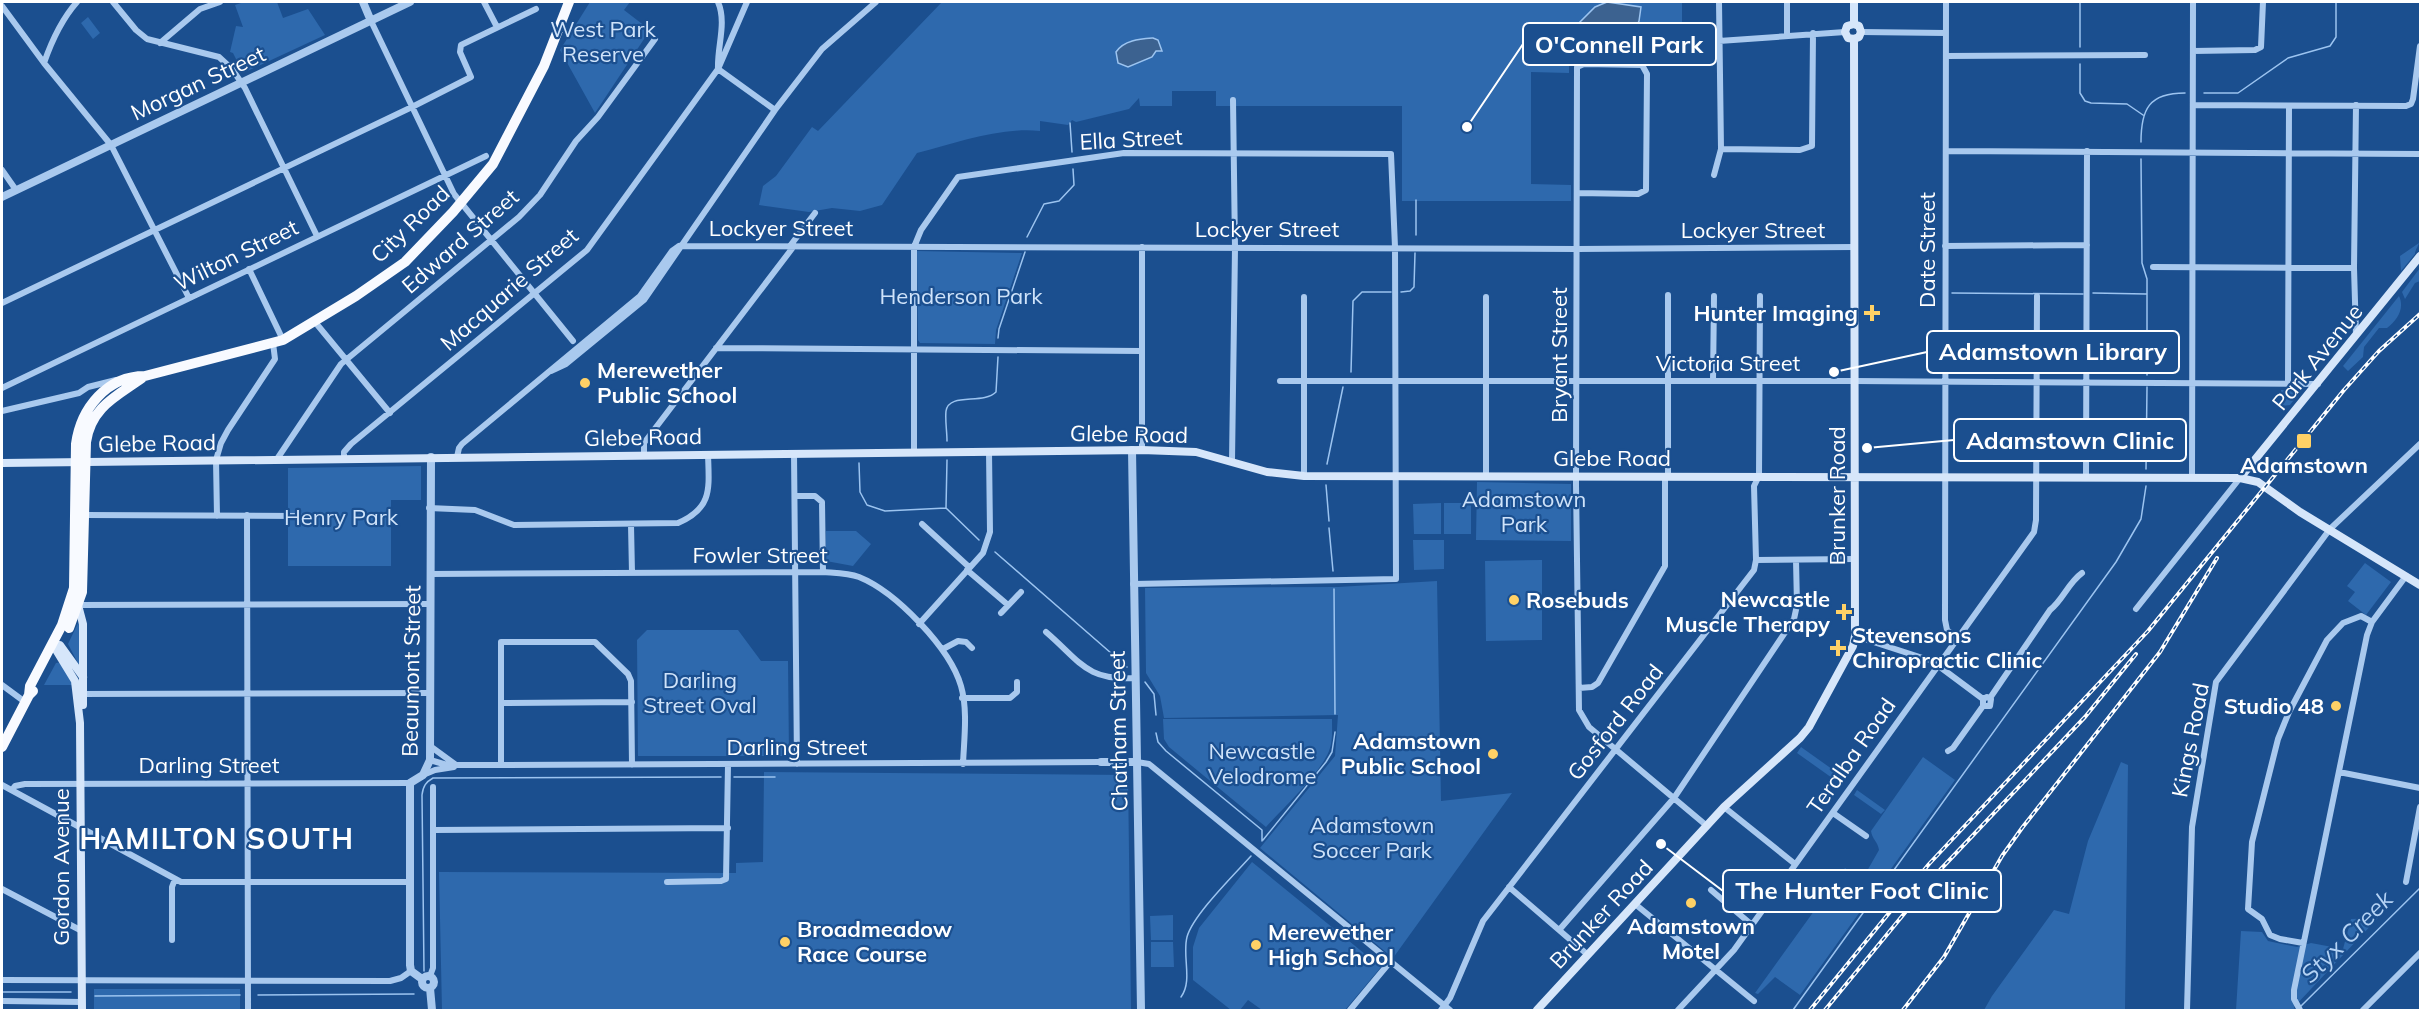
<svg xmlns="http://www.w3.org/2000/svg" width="2422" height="1012" viewBox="0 0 2422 1012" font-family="Mulish,sans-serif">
<rect width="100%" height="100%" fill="#1b4f8f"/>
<path fill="#2e69ad" d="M244 2H277L283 18 308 9 325 35 243 73 233 53 230 52 236 26 243 27 235 5Z
M590 2H630L624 10 650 30 595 113 560 50Z
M942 2H1682V56L1575 57 1569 61V73L1531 72V184L1571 185V201H1402V106H1216V91H1172V106H1140L1139 98 1129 109 1076 122 1072 120 1068 125 1040 121V131C999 127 957 143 917 153L882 205 860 211 832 208 809 212 759 205 763 186 776 176 812 127 818 131Z
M88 17 100 33 93 39 81 23Z
M2419 243C2418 247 2415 250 2415 254L2401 271 2400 256Z
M917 251 1022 253 996 330 995 344 920 343 918 340Z
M2420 268V281L2415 283 2405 299 2402 292Z
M2399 296C2405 309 2397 320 2387 328H2379L2364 347 2363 357 2348 371 2343 366Z
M2281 390H2298L2300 392 2290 405 2281 406Z
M421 466V500H391V566H288V468Z
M1477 482 1571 484V541L1476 540Z
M1441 503V534H1414L1413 504Z
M1444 503H1471V534H1444Z
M826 531H856L871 544 853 566 826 561Z
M1413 540H1444V569L1414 570Z
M1542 560V640L1486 641 1485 561Z
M2365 563 2391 582 2366 615 2348 601 2355 592 2347 586Z
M1437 581 1441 801 1512 793 1393 958 1260 848 1335 756 1338 715 1164 718 1160 696 1146 673 1145 588 1338 587Z
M80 619 79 665 68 644Z
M647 630H738L761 661H788L789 756H638L637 640Z
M62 662 73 685H44L56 663Z
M1163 719H1332C1332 730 1333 741 1329 751 1319 775 1284 807 1266 827L1169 747 1164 739Z
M1801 747 1846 779 1842 785 1797 753Z
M1923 757 1955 780 1800 995 1775 977 1758 994 1755 993 1845 868 1859 878 1867 871 1879 850C1878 842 1872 839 1871 831Z
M2121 762 2128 765 2125 1010H1984L1992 996 2054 910 2069 914 2088 841Z
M764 772 1128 775 1131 1010H442L439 872 736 873V863L763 862Z
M1857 790 1885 810 1881 814 1854 795Z
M1252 862 1381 967 1345 1010H1262L1248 1000 1240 1010H1231L1193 980V947L1199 928Z
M1173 915V940H1151L1150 916Z
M2378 918 2294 1007 2295 1010H2236L2241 931 2262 932 2268 941 2297 947 2311 943 2343 949 2351 919Z
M1151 942H1173L1174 967H1151Z
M94 989H240V1010H94Z"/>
<path fill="#3c6290" stroke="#9cc4f0" stroke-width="1.5" d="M1607 2 1641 7 1639 21 1635 29 1640 42 1619 41 1590 47 1576 43 1572 30 1595 7Z
M1153 38 1158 40 1162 51H1156L1152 57 1128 67 1118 63 1116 52C1124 40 1140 39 1153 38Z"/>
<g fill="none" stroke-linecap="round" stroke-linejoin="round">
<path stroke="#9cc4f0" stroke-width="1.5" d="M2080 2V47
M2080 64V93L2085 101 2091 103 2127 104 2143 115
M2204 93H2238L2288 58 2330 46 2336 37V2
M1070 123 1072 152
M2141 142C2141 109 2149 93 2185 93
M2141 159 2142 263 2147 279V375
M1416 200V235
M1027 237 1044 204 1059 201 1074 185 1073 169
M1401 292 1410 291 1414 287 1415 253
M1952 293 2083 294
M2093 293 2146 294
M998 338 999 329 1025 252
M1351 372 1353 301 1362 292H1391
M947 441C947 431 945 421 946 411 949 392 983 405 996 392L998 357
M859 463 860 492 867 505 885 511 946 508 979 540
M1327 464 1343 387
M2146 469 2147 387
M1326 485 1329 521
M946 508 947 460
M1329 528 1333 571
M995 552 1127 667
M1334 589 1335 714
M1145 682 1154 694 1156 715
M1156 733 1158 742 1166 751 1262 830V841
M734 777H775
M1263 840 1326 762 1332 752 1335 732
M424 971 422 795C423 786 426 782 433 778L721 777
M2 992H71
M258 995 414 994
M95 996 240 995
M1181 997C1193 981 1182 956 1187 937 1193 915 1234 875 1251 856
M2300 1007 2420 888
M1793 1010 2116 562 2141 519 2146 486"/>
<path stroke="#a9c9ee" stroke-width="6" d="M113 2 136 30 147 39 219 57 232 69 245 88 317 236
M484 2 497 27
M1719 2 1721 149 1800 150 1812 146 1813 33
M1787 2V35
M1946 2 1945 620 1947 630 1957 638
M2 6 44 63 111 145 189 298
M371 21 454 194 573 341
M1861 32 1946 33
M1719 41 1845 32
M160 43 200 9 220 2
M2193 51 2255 50 2261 47 2263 2
M1946 56 2145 55
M44 63C52 40 61 20 77 2
M718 69 775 110
M718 69C717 46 727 23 718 2
M2193 105 2406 106 2411 104 2413 99 2420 46
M2356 105 2354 268 2356 335
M1946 151 2420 154
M2 170 16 190
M1714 175 1721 149
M1577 193 1638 194 1646 190 1647 74 1642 65 1584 64 1577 67 1576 484 1579 710 1589 727 1707 826
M679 246 1577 249 1855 247
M790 246 815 213
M1945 246 2087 245
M2153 267 2354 268
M249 269 283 340
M1304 297V476
M1486 297V476
M2 303 412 107 471 77 460 52 461 45 536 9
M315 322 390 413
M716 348 1141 351
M551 371 566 364 644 300 775 110 822 49 876 2
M1280 381H1854L2318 384
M1713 381 1714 296
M2288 384 2289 106
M2 388 486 156
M2 411 79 393 88 387 116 380
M1142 450V247
M914 452V247L921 230 958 177 1124 153 1391 154 1395 247 1396 579 1133 584
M794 453 797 764
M644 455V443L794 246
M457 457 459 448 462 444 640 296 672 251 679 246
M344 458V452L351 444 587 250 718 69 747 2
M277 459 341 364 519 217 540 195 576 141 598 117 655 39
M1232 461 1235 248 1233 100
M1668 476V295
M2086 477 2087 151
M2192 478 2193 2
M795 496H815L822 502 823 572
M429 508 475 510 514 525 678 523C713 508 709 488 708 454
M85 515 299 516
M247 515 248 1010
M217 516 216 460 221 443 228 430 275 359 273 343
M922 524 969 567
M631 525 632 573
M1756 560 1855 559
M967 570 1008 605
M430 574 823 572C835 573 848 573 859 577 896 592 950 648 961 686 968 710 964 740 963 764
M78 605 430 604
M2136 609 2240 478
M1001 613 1021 592
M919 624 983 553 990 532 989 451
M1046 632C1080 661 1086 681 1135 678
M1855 636 1932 661 1983 699
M943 649 958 641 966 642 972 648
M2 685 25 702
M1579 688 1592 687 1598 683 1665 566V476
M80 694 430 693
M962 698H1010L1017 692V682
M1990 698 2050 610C2063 600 2068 583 2082 573
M501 703 632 702
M430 746 456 765
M1948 751 1953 748 1983 706V699L1987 697 1991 699 1990 706H1983
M430 760 447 765H501L1101 762
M1137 762 1149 764 1450 1010
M501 765V642H595L628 674 631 681 632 765
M2339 772 2420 788
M423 775 435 770 454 767
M2 785 181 882H411
M12 790 15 786 25 784 410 783
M1724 807 1795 864
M1833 813 1866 836
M434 830 728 828
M667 882 721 881 726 879 728 765
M2406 882 2420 807
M1509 887 1588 955
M2 889 80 930
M1711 890 1752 925
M1635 904 1754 1001
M1560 929 1674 798 1794 619 1797 605 1796 560
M172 940V887L175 879
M2303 943 2280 939 2270 935 2262 919 2248 909 2252 842 2278 739 2289 712 2327 640 2343 623 2361 616 2372 622
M430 976 433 968V787
M2 980 390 981 401 978 411 971
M2 1001 82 1002
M1350 1010 1390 962
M1441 1010 1450 998 1483 921 1754 570 1756 560 1754 486 1759 476 1760 296
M1678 1010 1734 950 2034 532 2036 520 2037 296
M2187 1010 2192 827 2216 682 2330 529 2420 444
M2300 1010 2294 999V990L2367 635 2372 622 2406 576
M2363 1010 2420 953"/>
<path stroke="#a9c9ee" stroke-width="8" d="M363 2 371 21
M2 197 410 2
M1132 450 1141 1010
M1101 762H1137
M422 982a6 6 0 1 1 12 0a6 6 0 1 1-12 0Z
M422 979 411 971 410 965V783L423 775 430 760 431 457
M430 988 432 1010"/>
<path stroke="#d6e6fa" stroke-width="8" d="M1854 24 1847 26 1845 32 1848 38 1854 39
M1854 24 1859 26 1861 32 1859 37 1854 39
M1854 24V2
M2 463 1142 450 1196 452 1267 472 1304 476 2240 478 2258 482 2300 512 2420 585
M2240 478 2420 256
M78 605 83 624V705
M53 645 75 681 80 723 82 1010
M53 645H60L83 677
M1537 1010 1724 807 1800 738 1809 727 1853 646 1855 636 1854 39"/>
<path stroke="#f8faff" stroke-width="10" d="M69 628 82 592 86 442C91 407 117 396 142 378
M29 695 30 686 62 625 74 588 76 444C81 408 107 376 145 376L283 340 356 296 405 262 453 212 493 164 544 66 569 2
M2 747 29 695 33 691"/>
<defs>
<path id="rail" d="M1810 1010 1929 864 2148 631 2344 390 2379 351 2420 314
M1825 1010 1940 870 2085 717 2136 654
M1903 1010 1944 957 2002 856 2022 828 2160 652 2217 558"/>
</defs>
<use href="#rail" stroke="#fff" stroke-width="4"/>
<use href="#rail" stroke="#1b4f8f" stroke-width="1.5" stroke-dasharray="4.5" stroke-linecap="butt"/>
</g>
<g fill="#ffd166" stroke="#1b4f8f" stroke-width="2">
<path d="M1869 304h6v6h6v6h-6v6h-6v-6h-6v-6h6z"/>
<circle cx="585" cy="383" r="6"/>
<rect x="2296" y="433" width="16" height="16" rx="3"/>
<circle cx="1514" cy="600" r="6"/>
<path d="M1841 603h6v6h6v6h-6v6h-6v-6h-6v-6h6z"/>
<path d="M1835 639h6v6h6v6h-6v6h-6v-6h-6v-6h6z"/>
<circle cx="2336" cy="706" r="6"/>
<circle cx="1493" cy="754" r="6"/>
<circle cx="1691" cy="903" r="6"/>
<circle cx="785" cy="942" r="6"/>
<circle cx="1256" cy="945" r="6"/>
</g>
<g text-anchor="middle" stroke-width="4.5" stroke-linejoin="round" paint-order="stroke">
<g font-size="22" fill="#cfe3fa" stroke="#1b4f8f">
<text x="603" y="37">West Park<tspan x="603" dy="25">Reserve</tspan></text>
<text x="961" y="304">Henderson Park</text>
<text x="1524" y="507">Adamstown<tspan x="1524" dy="25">Park</tspan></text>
<text x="341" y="525">Henry Park</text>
<text x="700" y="688">Darling<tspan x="700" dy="25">Street Oval</tspan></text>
<text x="1262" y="759">Newcastle<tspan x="1262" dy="25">Velodrome</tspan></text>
<text x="1372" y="833">Adamstown<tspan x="1372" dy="25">Soccer Park</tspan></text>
</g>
<g font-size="22" fill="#fff" stroke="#1b4f8f">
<text transform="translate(198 83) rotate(-25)" y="8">Morgan Street</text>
<text transform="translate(1131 139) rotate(-3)" y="8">Ella Street</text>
<text transform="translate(410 224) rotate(-44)" y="8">City Road</text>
<text x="781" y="236">Lockyer Street</text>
<text x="1267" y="237">Lockyer Street</text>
<text x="1753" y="238">Lockyer Street</text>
<text transform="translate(460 241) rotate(-41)" y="8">Edward Street</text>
<text transform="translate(1927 250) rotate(-90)" y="8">Date Street</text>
<text transform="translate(236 255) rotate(-26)" y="8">Wilton Street</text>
<text transform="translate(509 289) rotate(-41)" y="8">Macquarie Street</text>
<text transform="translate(1559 355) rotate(-90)" y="8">Bryant Street</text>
<text transform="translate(2317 357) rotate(-51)" y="8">Park Avenue</text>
<text x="1728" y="371">Victoria Street</text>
<text transform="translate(1129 434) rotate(1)" y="8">Glebe Road</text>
<text transform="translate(643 437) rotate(-1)" y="8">Glebe Road</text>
<text transform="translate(157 443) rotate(-1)" y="8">Glebe Road</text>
<text x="1612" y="466">Glebe Road</text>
<text transform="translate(1837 496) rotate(-90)" y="8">Brunker Road</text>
<text x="760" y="563">Fowler Street</text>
<text transform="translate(411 671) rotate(-89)" y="8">Beaumont Street</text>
<text transform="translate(1615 722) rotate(-52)" y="8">Gosford Road</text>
<text transform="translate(1118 731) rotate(-91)" y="8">Chatham Street</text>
<text transform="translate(2190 740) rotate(-79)" y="8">Kings Road</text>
<text x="797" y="755">Darling Street</text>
<text transform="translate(1851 756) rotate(-55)" y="8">Teralba Road</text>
<text x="209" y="773">Darling Street</text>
<text transform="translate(61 867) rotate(-90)" y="8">Gordon Avenue</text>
<text transform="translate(1601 914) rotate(-47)" y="8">Brunker Road</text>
</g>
<g font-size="22" font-weight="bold" fill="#fff" stroke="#1b4f8f" text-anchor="start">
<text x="1858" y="321" text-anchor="end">Hunter Imaging</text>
<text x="597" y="378">Merewether<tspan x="597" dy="25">Public School</tspan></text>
<text x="2304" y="473" text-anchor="middle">Adamstown</text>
<text x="1830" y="607" text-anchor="end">Newcastle<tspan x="1830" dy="25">Muscle Therapy</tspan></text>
<text x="1526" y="608">Rosebuds</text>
<text x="1852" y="643">Stevensons<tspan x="1852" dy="25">Chiropractic Clinic</tspan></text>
<text x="2324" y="714" text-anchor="end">Studio 48</text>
<text x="1481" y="749" text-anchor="end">Adamstown<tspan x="1481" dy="25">Public School</tspan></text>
<text x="1691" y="934" text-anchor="middle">Adamstown<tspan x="1691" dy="25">Motel</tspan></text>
<text x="797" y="937">Broadmeadow<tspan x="797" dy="25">Race Course</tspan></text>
<text x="1268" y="940">Merewether<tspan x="1268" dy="25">High School</tspan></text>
</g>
<g font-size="24" font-style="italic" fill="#b5d3f5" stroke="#1b4f8f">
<text transform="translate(2347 937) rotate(-45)" y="8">Styx Creek</text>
</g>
<g font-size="28" font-weight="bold" letter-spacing="1.5" fill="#fff" stroke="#1b4f8f">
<text x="217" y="849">HAMILTON SOUTH</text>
</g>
</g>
<path fill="none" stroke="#fff" stroke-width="2" d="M1467 127L1523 44M1834 372L1927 352M1867 448L1954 440M1661 844L1723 891"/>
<g fill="#fff" stroke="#1b4f8f" stroke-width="2">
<circle cx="1467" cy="127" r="6"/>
<circle cx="1834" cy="372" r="6"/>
<circle cx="1867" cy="448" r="6"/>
<circle cx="1661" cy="844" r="6"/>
</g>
<g fill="#1b4f8f" stroke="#fff" stroke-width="2">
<rect x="1523" y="23" width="193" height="42" rx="6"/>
<rect x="1927" y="331" width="252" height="42" rx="6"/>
<rect x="1954" y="419" width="232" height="42" rx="6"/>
<rect x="1723" y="870" width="278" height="42" rx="6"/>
</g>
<g font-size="24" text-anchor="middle" font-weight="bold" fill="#fff">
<text x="1619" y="53">O'Connell Park</text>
<text x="2053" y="360">Adamstown Library</text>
<text x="2070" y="449">Adamstown Clinic</text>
<text x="1862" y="899">The Hunter Foot Clinic</text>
</g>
<rect width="2422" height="1012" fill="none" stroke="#ffffff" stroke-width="6"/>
</svg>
